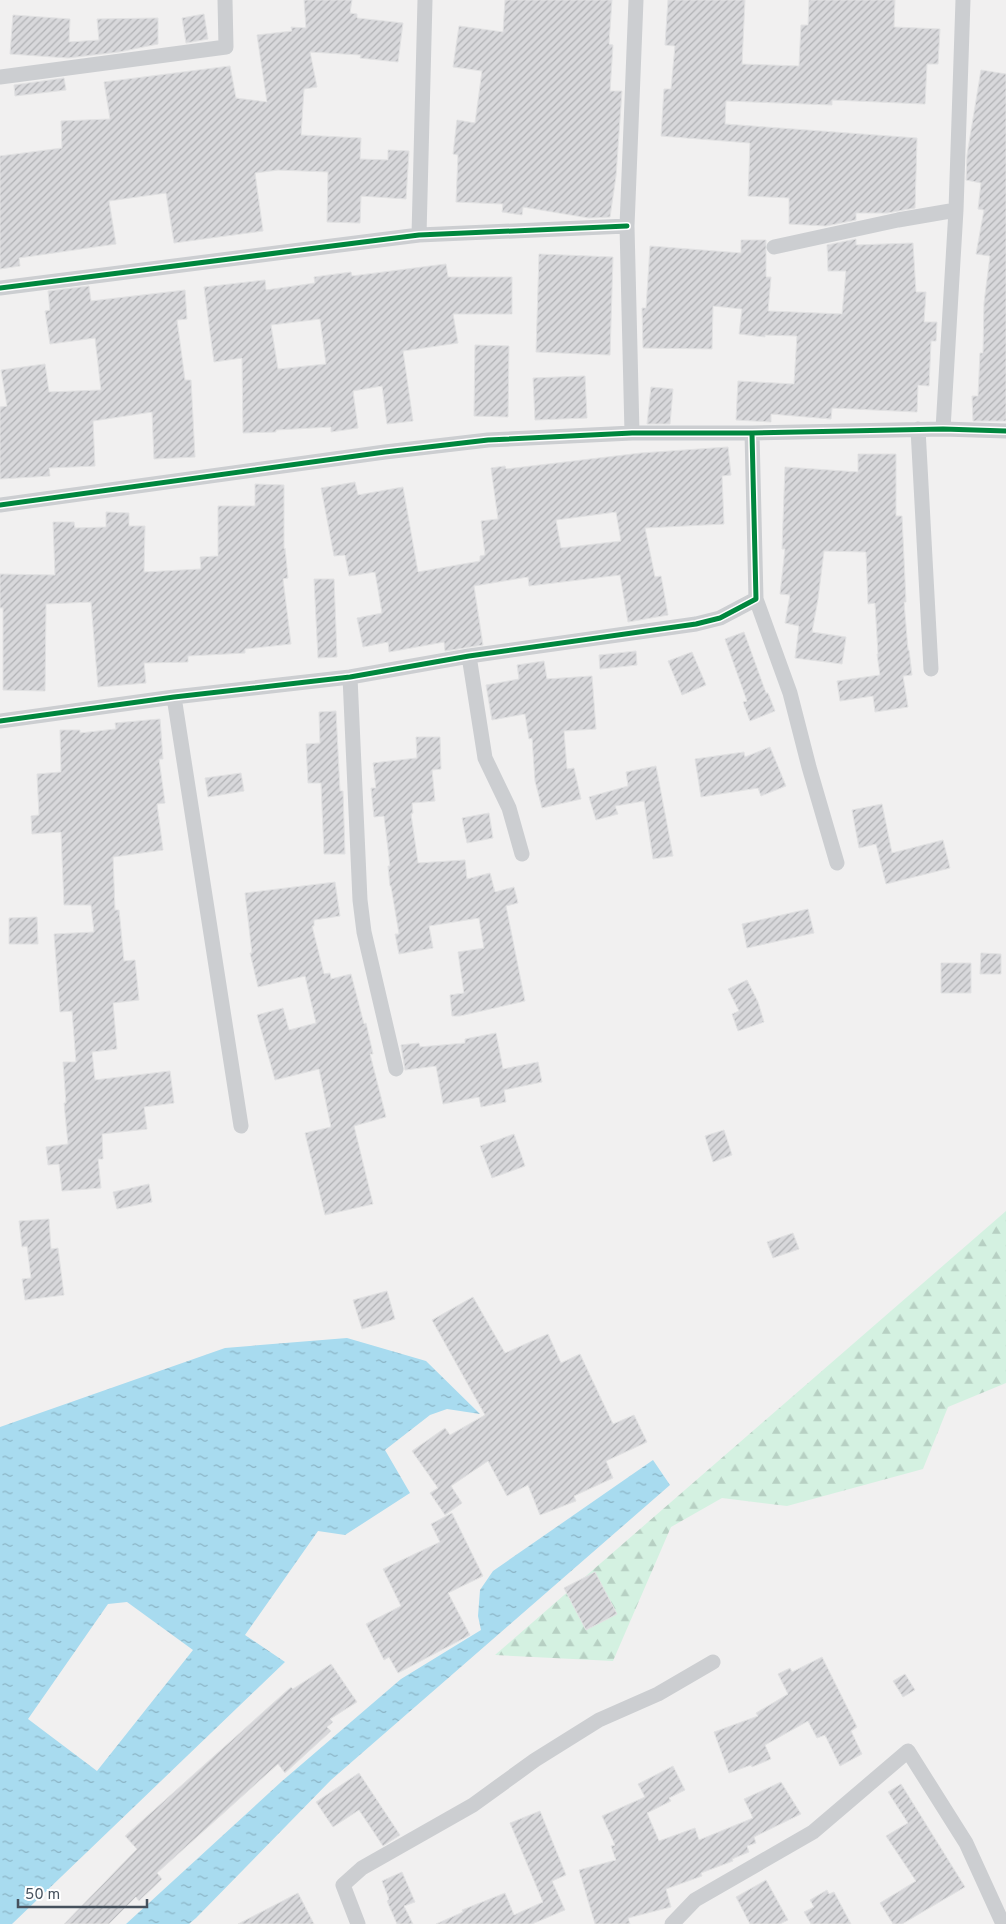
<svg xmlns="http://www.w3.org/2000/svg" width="1006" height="1924" viewBox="0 0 1006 1924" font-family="Overpass,sans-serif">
<defs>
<pattern id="forest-firs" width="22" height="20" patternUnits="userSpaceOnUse" patternTransform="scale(1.25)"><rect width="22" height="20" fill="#d4f1e1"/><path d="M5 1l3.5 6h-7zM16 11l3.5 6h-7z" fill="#b7d0c3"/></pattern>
<pattern id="water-ripples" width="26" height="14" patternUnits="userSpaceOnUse" patternTransform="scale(1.25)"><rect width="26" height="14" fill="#a8dbef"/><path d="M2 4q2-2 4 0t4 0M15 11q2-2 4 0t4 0" fill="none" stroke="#8bb4c5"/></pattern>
<pattern id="building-hatch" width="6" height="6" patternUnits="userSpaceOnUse" patternTransform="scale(1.25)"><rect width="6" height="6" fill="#d8d8db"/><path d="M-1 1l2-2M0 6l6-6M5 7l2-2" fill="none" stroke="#b1b2b5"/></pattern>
</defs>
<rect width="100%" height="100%" fill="#f1f0f0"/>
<path fill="url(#forest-firs)" d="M1006 1211V1383L948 1407 923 1469 787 1506 722 1498 671 1527 613 1661 495 1655Z"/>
<path fill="url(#water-ripples)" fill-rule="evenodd" d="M347 1338 426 1361 480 1414 447 1409 430 1415 385 1450 410 1493 345 1535 318 1531 245 1635 285 1662 12 1924H0V1427L225 1348ZM127 1602 193 1650 97 1771 28 1719 108 1604Z
M653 1460 670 1485 331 1780 196 1918 189 1924H126L281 1782 401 1679 481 1630 478 1616 480 1590 493 1571Z"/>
<path fill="url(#building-hatch)" stroke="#e2e2e3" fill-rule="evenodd" d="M304 0H352L350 13 357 14V18L403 23 398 62 360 58 361 55 310 52 317 87 304 89 301 135 361 138 360 159 388 160V150L409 151 406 199 361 196 360 223 327 222 328 172 278 170 255 173 263 231 174 243 166 193 109 201 116 244 19 258 20 266 0 269V156L62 148 61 121 110 119 104 82 230 66 236 98 267 102 257 35 292 31 291 27 306 28Z
M505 0H612L609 44 613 45 610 91H622L616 176 610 217 589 218 523 207 522 215 502 212 503 204 456 202 458 155 453 154 457 120 475 123 482 71 453 67 459 26 503 32Z
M668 0H745L742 64 799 66 801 25H808L809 0H895L894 27 940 29 938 64H927L925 104 832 100V105L726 101 725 124 917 138 915 208 887 213H856V220L826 226 789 224V198L748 196 750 143 661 136 664 89H671L675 46 665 45Z
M204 14 208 39 186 43 182 18Z
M13 15 70 19 69 42 99 40 97 19 158 18V44L119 52 68 58 10 54Z
M981 70 1006 74V421H973L972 396H978L980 353H983L984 303 990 256 976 254 984 210 978 209 981 183 966 180 967 155Z
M64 78 66 90 15 96 14 85Z
M856 239V245L913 243 916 292H926L924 322H937L936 341H931L929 386 918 385 917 412 832 408 831 419 771 414V422L736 420 738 381 794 384 797 336 765 335V337L739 334 742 309 713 306 712 349 643 348 642 308H646L650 246 741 253V240H766V277H771L768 311 842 314 846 271H828L827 245Z
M539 254 613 257 610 355 536 352Z
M446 264 448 277H512V314H453L458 343 403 351 413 421 387 424 382 386 353 391 358 428 331 432V427L276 430V432L243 433 242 358 214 362 204 287 265 280 266 290 315 283 314 277 351 272 352 276ZM320 319 326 364 278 369 271 325Z
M89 286 91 301 185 290 187 319 177 320 185 380H191L195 457 154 459 152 412 93 421 95 466 49 468 50 476 0 479V407L7 406 1 370 45 364 49 392 101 390 95 338 50 344 45 311 50 310 48 291Z
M475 345 509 346 508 417 474 416Z
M585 376 587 418 535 420 533 378Z
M651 387 673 389 670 424H647Z
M728 447 731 475 722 476 724 524 645 528 655 577 661 576 668 615 628 622 620 575 529 586 528 577 474 586 483 645 445 651 444 642 389 652 388 642 363 647 357 618 382 613 375 572 349 576 345 555 334 556 321 488 355 482 358 495 403 487 418 572 480 561V556L485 555 481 521 498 519 491 468 505 466 506 469 641 453ZM616 512 621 541 561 548 556 520Z
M858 454H896V516H902L906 602H904L908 650H909L912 675 903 676 908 707 875 712 873 696 840 701 837 681 880 675 877 654H878L875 603 868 604 866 552 824 551 818 599 812 632 846 637 842 664 795 658 799 626 785 623 790 595 780 594 785 549H782L785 467 858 472Z
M255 484 284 485V549L285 548 288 578 283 579 291 644 245 649V653L188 656V662L144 663 146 683 98 687 91 602 46 604 45 691 3 690V608H0V574L55 575 53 522H74L75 528 106 527V512L129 513V526H145L144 572 201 569 200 557 218 556V506H255Z
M314 579H334L337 657 318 658Z
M744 632 766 693H768L775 711 750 721 743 702 747 701 725 639Z
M636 651 637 665 600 669 599 655Z
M692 652 706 685 682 695 668 661Z
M544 661 547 679 592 676 596 729 564 731 567 769 574 768 581 799 542 808 535 781 532 738 529 739 525 714 492 720 486 685 519 679 517 665Z
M336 711 340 791H343L345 854H324L321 783H308L306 744 320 743 319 712Z
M160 719 163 759H159L165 803 157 804 163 850 113 857 115 910H119L124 961 135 960 139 1000 113 1003 117 1049 92 1052 95 1080 170 1071 174 1103 144 1107 147 1129 102 1134 103 1159H98L101 1188 62 1191 59 1164 48 1165 46 1147 68 1144 64 1103H66L63 1062H76L72 1011 60 1012 54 934 94 932 91 905H64L61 832 32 834 31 816 39 815 37 774 61 772 60 730H80V733L116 729 115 723Z
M416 737H440L441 769 432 770 435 801 412 803 413 813 411 814 418 863 465 860 467 879 490 873 495 892 514 887 518 903 506 906 525 1001 460 1016H452L450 995 464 993 458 952 484 948 479 918 429 926 433 948 399 954 395 934H399L391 886H390L388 866H390L384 816 374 817 371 788H376L373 763 417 758Z
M770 747 786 786 761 796 758 788 701 797 695 759 744 752 745 757Z
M656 766 673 856 653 859 644 801 615 806 618 814 596 820 589 797 628 786 626 772Z
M241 773 244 791 208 797 205 778Z
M882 804 892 853 943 840 950 868 886 884 876 844 859 848 852 810Z
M489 813 493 838 467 843 462 818Z
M335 882 340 916 314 920V926H312L324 974 330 973 331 979 351 974 364 1024 366 1023 373 1054H370L386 1117 354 1126 373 1204 325 1215 305 1133 331 1127 319 1069 275 1080 257 1015 283 1008 289 1030 316 1023 305 976 258 987 250 953H252L245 893Z
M808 909 814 933 747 948 742 924Z
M37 917 38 944H9V918Z
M981 953 1001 954V974H980Z
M941 963H971V993H941Z
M747 980 758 1002 764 1022 738 1031 732 1014 739 1011 728 989Z
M496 1033 503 1069 538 1062 542 1082 504 1090 506 1102 481 1107 479 1097 443 1104 436 1066 405 1070 401 1045 419 1043 420 1047 465 1043V1039Z
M724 1130 732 1155 713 1162 705 1136Z
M514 1134 525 1166 492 1178 480 1146Z
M149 1184 152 1202 117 1209 113 1192Z
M49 1219 51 1249 58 1248 64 1295 25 1300 22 1279 31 1278 27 1246 22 1247 19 1221Z
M793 1233 799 1249 773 1258 767 1242Z
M387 1291 395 1319 362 1329 353 1300Z
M473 1297 505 1353 548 1334 561 1363 580 1354 613 1424 634 1415 647 1442 606 1461 613 1478 574 1496 576 1501 540 1515 528 1485 507 1496 488 1461 451 1486 462 1503 445 1515 430 1493 438 1488 412 1451 445 1428 450 1435 485 1415 432 1320Z
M452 1513 483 1576 448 1593 470 1635 398 1673 389 1657 384 1660 366 1624 401 1606 383 1569 440 1542 431 1524Z
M595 1572 617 1614 586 1630 564 1588Z
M822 1657 857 1727 851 1731 862 1754 840 1766 825 1735 817 1738 808 1721 765 1745 771 1759 752 1767 751 1765 729 1773 714 1732 758 1716 756 1713 788 1694 778 1674 790 1668 792 1672Z
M331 1664 357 1702 330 1719 333 1722 327 1727 331 1731 285 1773 278 1764 157 1873 162 1879 139 1901 136 1897 109 1924H64L137 1849 125 1836 291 1687 293 1689Z
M905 1674 915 1690 903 1697 893 1681Z
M673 1766 685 1790 669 1798 671 1801 647 1813 659 1841 695 1828 699 1840 753 1818 744 1799 781 1782 801 1814 754 1837 756 1843 747 1846 749 1852 732 1859 733 1861 701 1873 702 1876 666 1889 671 1907 628 1918 630 1924H595L579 1870 616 1860 611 1846 615 1845 602 1816 645 1797 638 1784Z
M359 1773 400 1835 383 1846 359 1810 333 1827 316 1802Z
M901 1784 965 1887 902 1924H893L880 1903 916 1881 886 1836 908 1823 888 1792Z
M540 1811 566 1875 552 1881 565 1910 532 1924H436L463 1912 462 1910 505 1893 514 1915 543 1902 510 1823Z
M402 1872 415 1902 404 1906 413 1924H397L387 1901 389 1899 382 1881Z
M766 1880 788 1920 780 1924H750L736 1897Z
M827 1890 829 1894 834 1892 851 1924H811L804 1912 814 1907 810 1900Z
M298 1893 314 1924H238Z"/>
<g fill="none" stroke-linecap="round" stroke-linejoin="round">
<path stroke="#ccced1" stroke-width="15" d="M0 77 226 47 225 0
M419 235 425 0
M774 247 898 220 956 210
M0 288 419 235 627 226
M918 429 931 669
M943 429 956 210 963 0
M632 433 627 226 636 0
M0 505 385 452 488 440 632 433H752L943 429 1006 431
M756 599 790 693 809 767 837 863
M469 656 485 758 509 808 522 854
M350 677 360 900 364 932 396 1069
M174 697 241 1126
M0 721 174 697 350 677 469 656 696 624 720 618 756 599 752 433
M358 1924 343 1885 362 1868 473 1805 535 1760 599 1720 658 1694 713 1662
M672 1924 695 1900 813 1832 908 1751 966 1843 1003 1924"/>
<defs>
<path id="cycleway" d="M0 288 419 235 627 226
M0 505 385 452 488 440 632 433H752L943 429 1006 431
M0 721 174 697 350 677 469 656 696 624 720 618 756 599 752 433"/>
</defs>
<use href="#cycleway" stroke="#fff" stroke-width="8"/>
<use href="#cycleway" stroke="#00873e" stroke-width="5"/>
</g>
<path d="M18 1899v8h129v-8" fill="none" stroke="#46515d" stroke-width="2.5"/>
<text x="25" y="1899" font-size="15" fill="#46515d" stroke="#ffffff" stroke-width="4" paint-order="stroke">50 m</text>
</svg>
